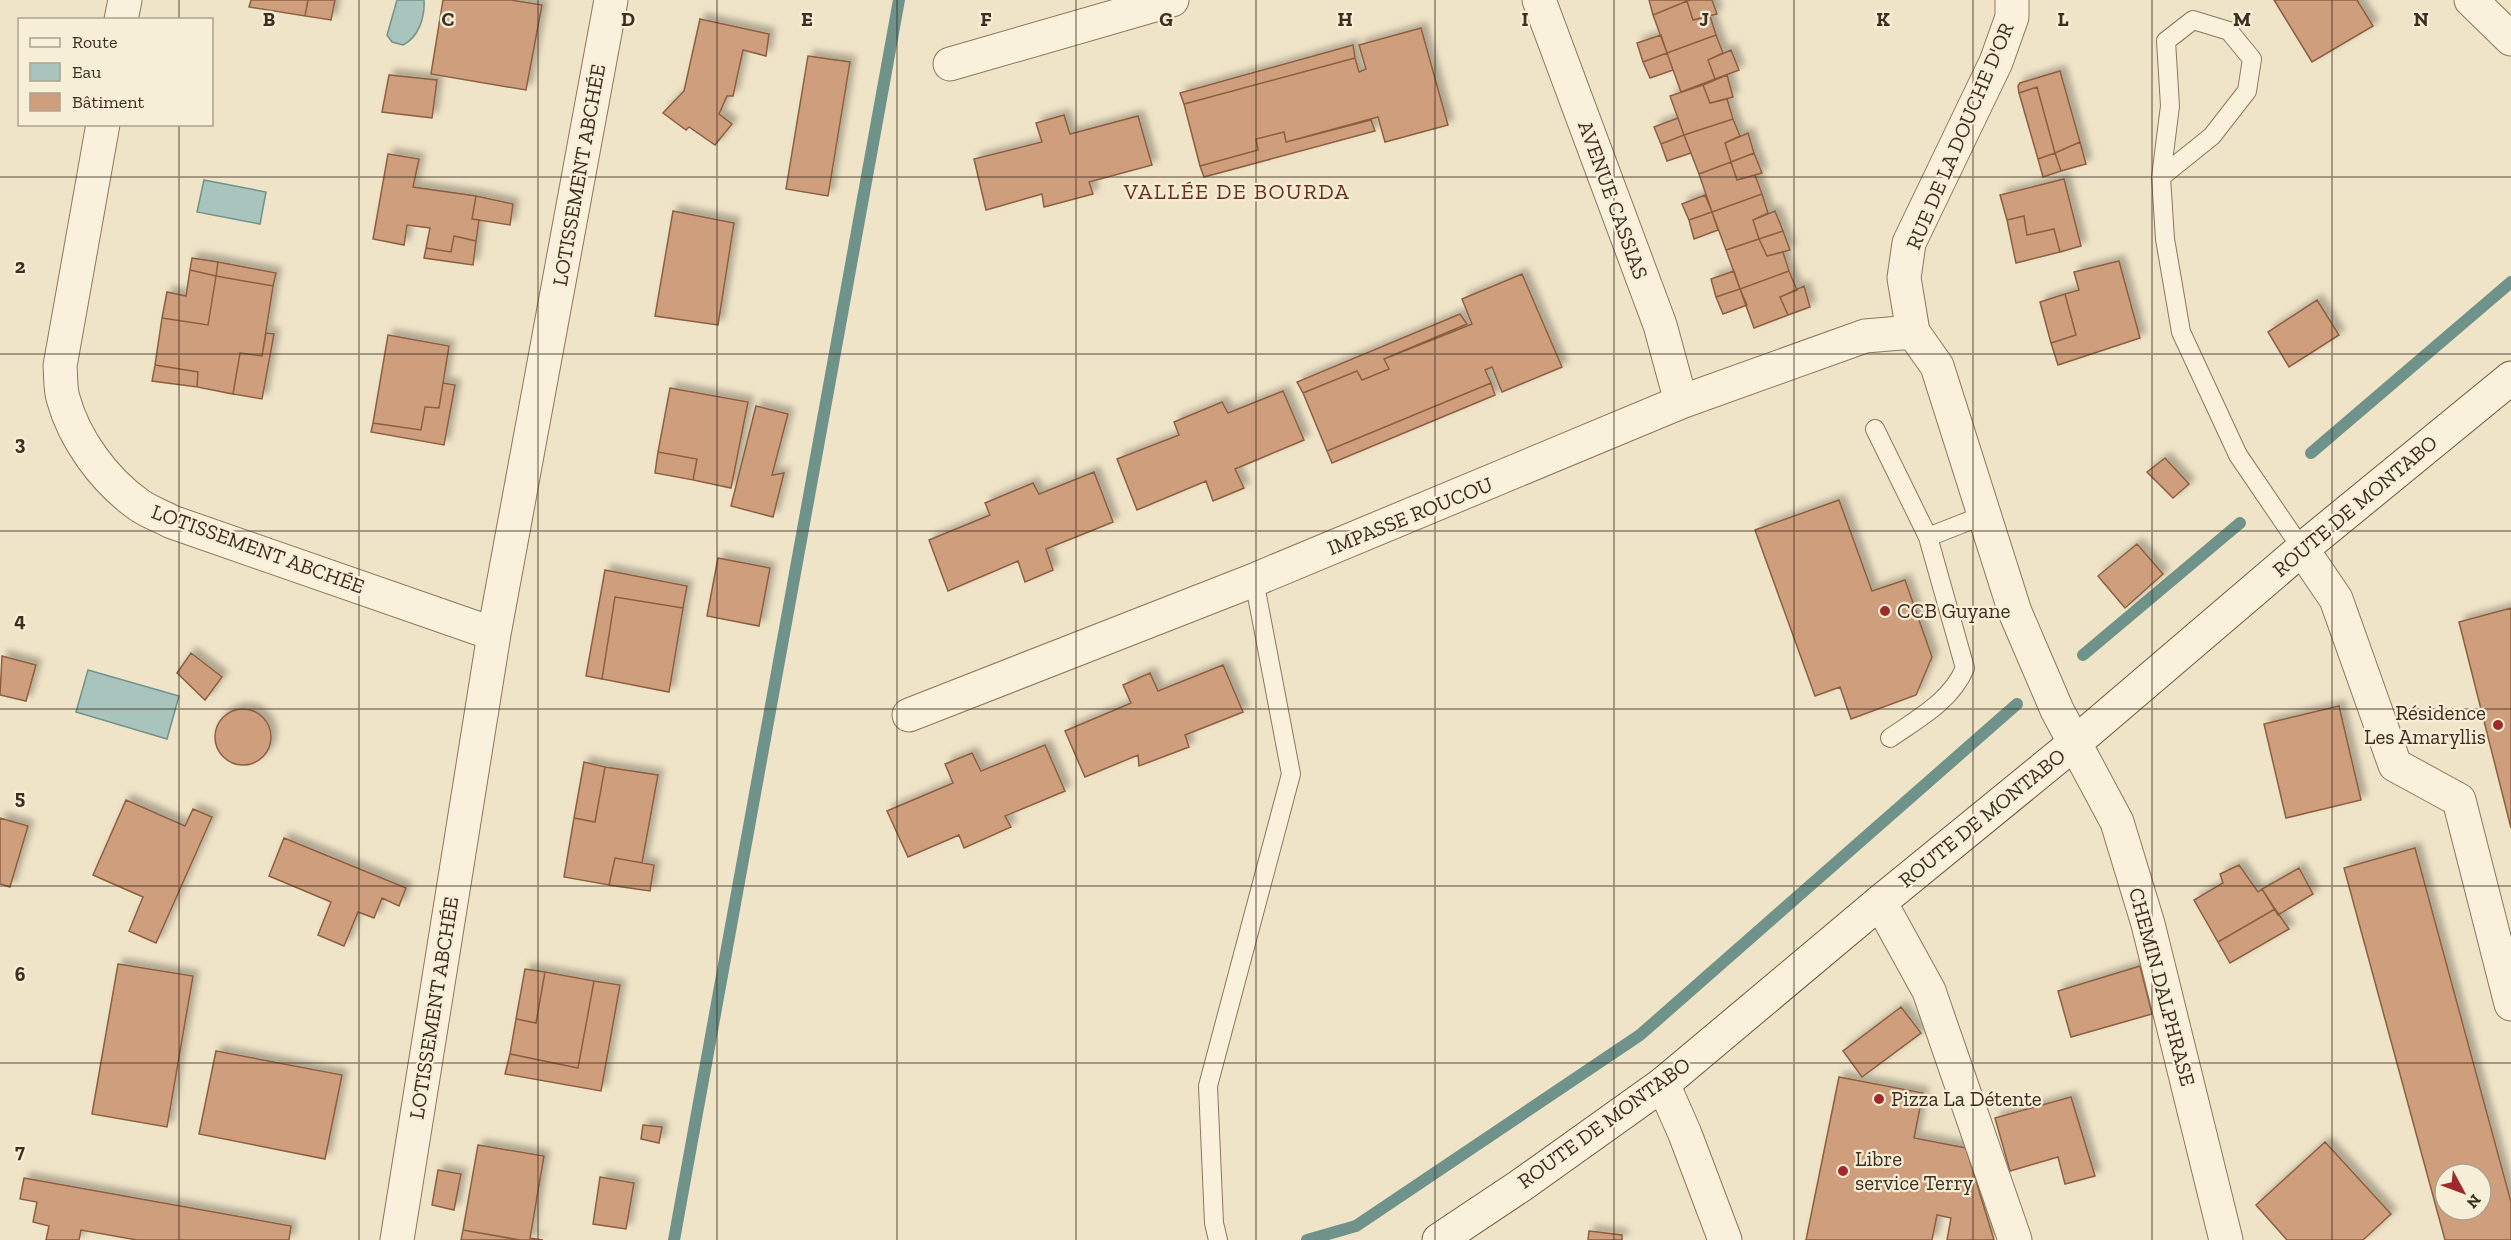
<svg xmlns="http://www.w3.org/2000/svg" width="2511" height="1240" viewBox="0 0 2511 1240" font-family="'Zilla Slab',serif">
<defs>
<filter id="shadow"><feDropShadow dx="5.5" dy="-5.5" stdDeviation="3" flood-color="#0004"/></filter>
</defs>
<rect width="100%" height="100%" fill="#f0e4c8"/>
<path fill="#a9c4bc" stroke="#6f938a" stroke-width="1.5" d="M397 0H424C425 17 419 37 403 45L392 42 387 35Z
M204 180 266 192 260 224 197 212Z
M88 670 179 696 167 739 76 712Z"/>
<g fill="none" stroke-linecap="round" stroke-linejoin="round">
<path stroke="#6f938a" stroke-width="12" d="M2311 453 2511 282
M2083 655 2240 523
M674 1240 899 0
M1307 1240 1356 1226 1640 1035 2017 704"/>
</g>
<path fill="#cf9f7d" stroke="#8d5f41" stroke-width="1.5" fill-rule="evenodd" filter="url(#shadow)" d="M251 0H308L305 16 249 7Z
M308 0H335L331 20 305 16Z
M443 0H511L542 5 526 90 431 74Z
M1649 0H1686L1687 1 1653 15Z
M1691 0H1712L1717 14 1693 20 1687 1Z
M2274 0H2357L2373 26 2312 62Z
M1687 1 1693 20 1710 16 1716 35 1667 53 1653 15Z
M700 19 769 34 766 56 743 50 733 96H727L719 114 732 124 715 145 689 127 686 130 663 113 684 91Z
M1421 28 1448 125 1385 142 1378 117 1286 142 1284 132 1256 139 1258 150 1200 166 1184 104 1355 58 1359 72 1366 69 1359 45Z
M1661 35 1667 53 1643 62 1637 43Z
M1716 35 1723 53 1708 60 1715 79 1681 92 1667 53Z
M1353 45 1355 58 1184 104 1180 93Z
M1731 50 1739 70 1715 79 1708 60Z
M1667 53 1673 70 1650 78 1643 62Z
M808 56 850 62 828 196 786 189Z
M2060 71 2080 142 2055 153 2037 87 2019 93 2018 86 2020 83Z
M389 75 437 80 432 118 382 112Z
M1727 75 1733 97 1710 103 1703 85Z
M1703 85 1710 103 1727 99 1733 119 1684 135 1670 96Z
M2037 87 2055 153 2038 159 2019 93Z
M1064 115 1070 134 1138 116 1152 165 1089 182 1093 194 1044 207 1042 194 986 210 974 159 1042 142 1036 123Z
M1678 118 1684 135 1661 144 1654 127Z
M1733 119 1740 136 1725 143 1731 162 1699 174 1684 135Z
M1371 120 1375 131 1204 177 1200 166 1258 150 1256 139 1284 132 1286 142Z
M1748 133 1754 153 1731 162 1725 143Z
M1684 135 1691 153 1667 161 1661 144Z
M2080 142 2086 164 2061 171 2055 153Z
M1754 153 1762 173 1737 180 1731 162Z
M2055 153 2061 171 2043 177 2038 159Z
M388 154 419 159 413 187 476 196 472 219 479 220 476 241 454 236 451 252 426 248 430 228 407 225 404 245 373 239Z
M1731 162 1737 180 1755 175 1762 194 1712 212 1699 174Z
M2064 179 2081 246 2060 252 2054 229 2027 235 2024 216 2007 220 2000 195Z
M1762 194 1768 213 1753 220 1759 239 1726 250 1712 212Z
M1705 195 1712 212 1689 220 1682 204Z
M476 196 513 204 510 225 472 219Z
M673 211 734 223 718 325 655 316Z
M1775 211 1783 231 1759 239 1753 220Z
M1712 212 1718 230 1694 239 1689 220Z
M2024 216 2027 235 2054 229 2060 252 2016 263 2007 220Z
M1783 231 1790 250 1767 256 1759 239Z
M454 236 476 241 473 265 424 258 426 248 451 252Z
M1759 239 1767 256 1783 252 1789 271 1740 289 1726 250Z
M192 258 218 262 216 276 190 270Z
M2119 261 2140 338 2058 365 2051 343 2076 335 2065 294 2079 290 2074 272Z
M218 262 276 273 273 286 216 276Z
M190 270 216 276 208 325 162 318 167 292 186 296Z
M1734 271 1740 289 1716 297 1711 279Z
M1789 271 1797 290 1780 297 1788 315 1754 328 1740 289Z
M1522 274 1562 367 1502 392 1492 367 1485 370 1491 383 1327 451 1303 393 1357 371 1362 380 1389 369 1384 359 1472 324 1462 299Z
M216 276 273 286 262 356 240 353 233 394 197 387 198 372 155 365 162 318 208 325Z
M1804 286 1810 307 1788 315 1780 297Z
M1740 289 1747 305 1723 314 1716 297Z
M2065 294 2076 335 2051 343 2040 302Z
M2317 300 2339 335 2289 367 2268 332Z
M1460 314 1467 324 1384 359 1389 369 1362 380 1357 371 1303 393 1297 382Z
M266 333 274 334 262 399 233 394 240 353 262 356Z
M388 335 449 346 439 408 425 407 421 430 373 423Z
M155 365 198 372 197 387 152 381Z
M443 383 455 385 444 445 371 432 373 423 421 430 425 407 439 408Z
M1491 383 1495 395 1332 463 1327 451Z
M670 388 748 402 731 488 693 480 697 459 658 452Z
M1283 391 1304 440 1235 469 1244 488 1213 501 1206 481 1137 510 1117 459 1179 435 1174 422 1222 402 1228 413Z
M756 406 788 414 772 475 784 473 773 517 731 506Z
M658 452 697 459 693 480 655 473Z
M2165 458 2189 484 2173 498 2147 472Z
M1094 472 1113 522 1046 549 1053 570 1025 582 1018 561 948 591 929 540 990 515 985 503 1033 483 1039 494Z
M1839 500 1872 591 1905 580 1932 657 1916 695 1851 719 1840 687 1815 696 1755 530Z
M2137 544 2163 574 2125 608 2098 576Z
M718 558 770 568 759 626 707 616Z
M605 570 687 586 683 608 615 597 602 679 586 676Z
M615 597 683 608 669 692 602 679Z
M2511 608V828L2459 622Z
M191 653 222 677 205 700 177 673Z
M2 656 36 665 26 701 0 695Z
M1223 665 1243 712 1185 735 1189 747 1139 766 1138 755 1085 777 1065 731 1131 703 1123 685 1150 673 1158 691Z
M2339 706 2361 800 2286 818 2264 724Z
M215 737a28 28 0 1 1 56 0a28 28 0 1 1-56 0Z
M1045 745 1065 791 1005 816 1011 827 964 848 959 835 908 857 887 811 953 783 945 764 972 753 981 771Z
M584 762 605 767 595 822 574 818Z
M605 767 658 775 642 863 615 858 609 885 564 877 574 818 595 822Z
M126 800 185 826 193 809 212 817 156 943 129 931 143 897 93 875Z
M0 818 28 826 10 887 0 884Z
M284 838 406 888 399 906 382 898 374 918 358 912 344 946 318 935 331 902 269 876Z
M2415 848 2511 1202V1240H2445L2344 868ZM2445 1174H2481V1210H2445Z
M615 858 654 865 650 891 609 885Z
M2239 865 2258 892 2262 889 2275 909 2218 942 2194 900 2223 883 2220 874Z
M2299 868 2313 894 2278 915 2262 889Z
M2275 909 2289 929 2230 963 2218 942Z
M118 964 193 976 167 1127 92 1114Z
M2140 966 2152 1014 2071 1037 2058 991Z
M525 969 545 972 536 1023 516 1019Z
M545 972 594 981 578 1068 510 1054 516 1019 536 1023Z
M594 981 620 985 601 1091 505 1074 510 1054 578 1068Z
M1901 1007 1921 1033 1862 1077 1843 1051Z
M216 1051 342 1075 325 1159 199 1134Z
M1839 1077 1923 1093 1914 1138 1966 1148 1994 1240H1947L1951 1218 1937 1215 1932 1240H1806Z
M2071 1097 2095 1176 2065 1184 2058 1157 2010 1171 1995 1118Z
M643 1125 662 1127 659 1143 641 1139Z
M2325 1142 2391 1214 2363 1240H2287L2256 1205Z
M478 1145 544 1156 530 1238 543 1240H520L463 1230Z
M438 1170 461 1174 454 1210 432 1205Z
M600 1177 634 1183 626 1229 593 1224Z
M24 1178 291 1226 289 1240H137L81 1230 79 1240H46L49 1226 33 1222 37 1202 20 1199Z
M463 1230 520 1240H461Z
M1589 1231 1622 1235V1240H1588Z"/>
<g fill="none" stroke-linecap="round" stroke-linejoin="round">
<defs>
<path id="lane" d="M2161 177 2212 136 2247 91 2252 59 2229 31 2193 20 2166 41 2170 106 2161 177 2165 239 2181 332 2238 455 2302 549
M1875 429 1928 537 1984 515
M1890 738C1919 718 1951 701 1965 668L1928 537
M1218 1240 1214 1223 1208 1086 1291 774 1254 580"/>
<path id="street" d="M1539 0 1660 325 1681 402
M2012 0V17L1996 62 1909 243 1904 278 1913 332 1937 366 2015 612 2057 710 2117 822 2148 924 2226 1240
M2471 0 2511 39
M121 20 125 0
M950 64 1172 0
M103 124 60 366C61 376 60 388 63 398 74 439 104 480 139 505 149 512 161 516 172 522L494 634
M2302 549 2336 599 2395 765 2459 800 2511 1004
M909 715 1254 580 1681 402 1865 336 1913 332
M1880 902 1929 991 2015 1240
M1663 1084 1685 1134 1725 1240
M397 1240 494 634 611 0"/>
<path id="secondary" d="M1439 1240 1520 1186 1663 1084 1880 902 2076 742 2302 549 2511 378"/>
</defs>
<use href="#lane" stroke="#8d765c" stroke-width="20"/>
<use href="#street" stroke="#8d765c" stroke-width="35"/>
<use href="#secondary" stroke="#6f573f" stroke-width="35"/>
<use href="#lane" stroke="#faf1dc" stroke-width="18"/>
<use href="#street" stroke="#faf1dc" stroke-width="33"/>
<use href="#secondary" stroke="#faf1dc" stroke-width="33"/>
</g>
<path fill="none" stroke="#3d2e20" stroke-width="1.5" stroke-opacity="0.55" d="M179 0V20M359 0V1240M538 0V1240M717 0V1240M897 0V1240M1076 0V1240M1256 0V1240M1435 0V1240M1614 0V1240M1794 0V1240M1973 0V1240M2152 0V1240M2332 0V1240M179 124V1240M0 177H2511M0 354H2511M0 531H2511M0 709H2511M0 886H2511M0 1063H2511"/>
<g fill="#9e2a2b" stroke="#f7eed8" stroke-width="2">
<circle cx="1885" cy="611" r="6"/>
<circle cx="2498" cy="725" r="6"/>
<circle cx="1879" cy="1099" r="6"/>
<circle cx="1843" cy="1171" r="6"/>
</g>
<g text-anchor="middle" stroke-width="4.5" stroke-linejoin="round" paint-order="stroke">
<g font-size="21" fill="#3d2e20" stroke="#f7eed8">
<text transform="translate(1960 136) rotate(-67)" y="7">RUE DE LA DOUCHE D'OR</text>
<text transform="translate(579 175) rotate(-80)" y="7">LOTISSEMENT ABCHÉE</text>
<text transform="translate(1613 200) rotate(70)" y="7">AVENUE CASSIAS</text>
<text transform="translate(2355 506) rotate(-40)" y="7">ROUTE DE MONTABO</text>
<text transform="translate(1410 516) rotate(-22)" y="7">IMPASSE ROUCOU</text>
<text transform="translate(258 549) rotate(20)" y="7">LOTISSEMENT ABCHÉE</text>
<text transform="translate(1982 818) rotate(-39)" y="7">ROUTE DE MONTABO</text>
<text transform="translate(2162 987) rotate(75)" y="7">CHEMIN DALPHRASE</text>
<text transform="translate(434 1008) rotate(-81)" y="7">LOTISSEMENT ABCHÉE</text>
<text transform="translate(1604 1123) rotate(-36)" y="7">ROUTE DE MONTABO</text>
</g>
<g font-size="21" fill="#3d2e20" stroke="#f7eed8" text-anchor="start">
<text x="1897" y="618">CCB Guyane</text>
<text x="2486" y="720" text-anchor="end">Résidence<tspan x="2486" dy="24">Les Amaryllis</tspan></text>
<text x="1891" y="1106">Pizza La Détente</text>
<text x="1855" y="1166">Libre<tspan x="1855" dy="24">service Terry</tspan></text>
</g>
<g font-size="22" letter-spacing="1.5" fill="#6b2e1e" stroke="#f7eed8">
<text x="1237" y="199">VALLÉE DE BOURDA</text>
</g>
</g>
<g font-size="20" text-anchor="middle" font-weight="bold" fill="#3d2e20" stroke="#f7eed8" stroke-width="4.5" stroke-linejoin="round" paint-order="stroke">
<text x="269" y="26">B</text>
<text x="448" y="26">C</text>
<text x="628" y="26">D</text>
<text x="807" y="26">E</text>
<text x="986" y="26">F</text>
<text x="1166" y="26">G</text>
<text x="1345" y="26">H</text>
<text x="1525" y="26">I</text>
<text x="1704" y="26">J</text>
<text x="1883" y="26">K</text>
<text x="2063" y="26">L</text>
<text x="2242" y="26">M</text>
<text x="2421" y="26">N</text>
<text x="20" y="273">2</text>
<text x="20" y="450">3</text>
<text x="20" y="627">4</text>
<text x="20" y="804">5</text>
<text x="20" y="981">6</text>
<text x="20" y="1158">7</text>
</g>
<rect x="18" y="18" width="195" height="108" fill="#f7eed8" stroke="#ada18e" stroke-width="1.5"/>
<rect x="30" y="38" width="30" height="9" fill="#faf1dc" stroke="#ada18e" stroke-width="1.5"/>
<text x="72" y="48" font-size="18" fill="#3d2e20">Route</text>
<rect x="30" y="63" width="30" height="18" fill="#a9c4bc" stroke="#ada18e" stroke-width="1.5"/>
<text x="72" y="78" font-size="18" fill="#3d2e20">Eau</text>
<rect x="30" y="93" width="30" height="18" fill="#cf9f7d" stroke="#ada18e" stroke-width="1.5"/>
<text x="72" y="108" font-size="18" fill="#3d2e20">Bâtiment</text>
<g transform="translate(2463 1192) rotate(131)"><circle r="28" fill="#f7eed8" stroke="#ada18e" stroke-width="1.5"/>
<path d="M0-4.5L10 22L0 15L-10 22Z" fill="#9e2a2b"/>
<text y="-9" font-size="16" font-weight="bold" text-anchor="middle" fill="#3d2e20">N</text>
</g>
</svg>
